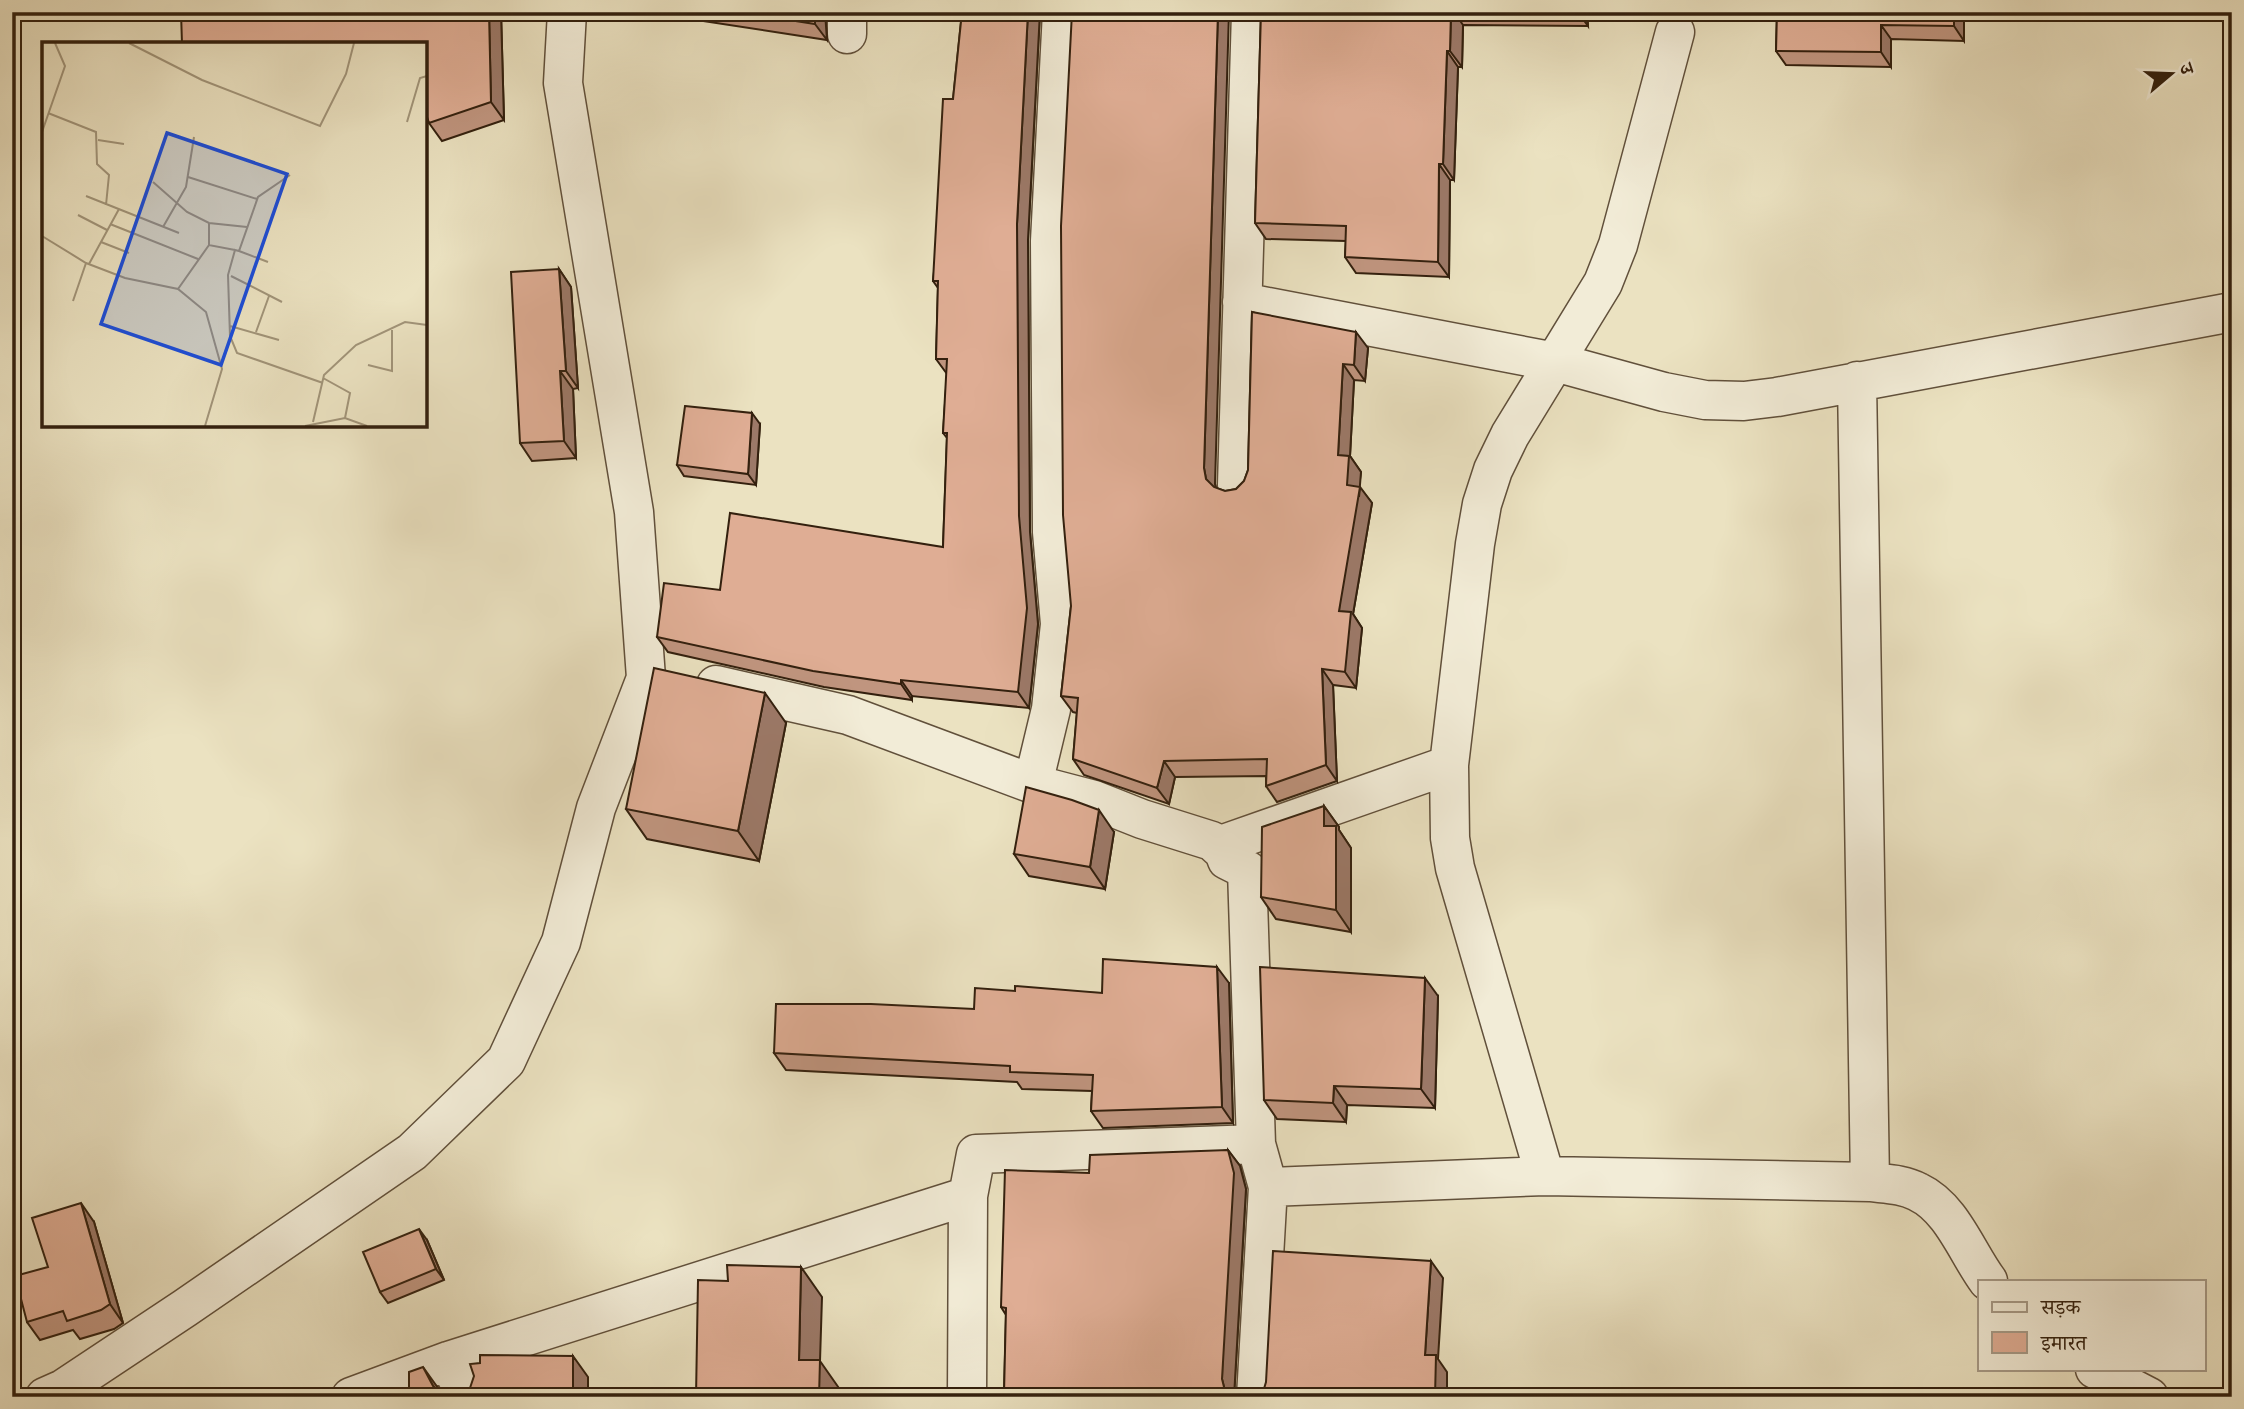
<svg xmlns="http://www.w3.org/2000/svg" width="2244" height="1409" viewBox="0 0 2244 1409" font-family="'IM FELL French Canon','Noto Serif Devanagari',serif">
<rect width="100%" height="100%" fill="#ebe2c1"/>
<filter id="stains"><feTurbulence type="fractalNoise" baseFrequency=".00286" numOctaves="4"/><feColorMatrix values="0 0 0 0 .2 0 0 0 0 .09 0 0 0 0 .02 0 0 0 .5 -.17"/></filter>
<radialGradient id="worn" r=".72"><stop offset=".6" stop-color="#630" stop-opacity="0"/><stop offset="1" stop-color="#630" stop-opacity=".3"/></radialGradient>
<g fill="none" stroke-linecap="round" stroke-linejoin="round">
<defs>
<path id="street" d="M847 34V12
M1242 302 1555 362 1664 392 1705 400 1744 401 1777 397 2232 312
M1857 381 1870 1182
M1237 485 1251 12
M716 685 848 715 1033 784 1094 800 1142 819 1212 841 1224 852 1227 860 1247 870 1256 1144
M1033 784 1051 709 1060 624 1052 532 1050 241 1062 12
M1218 846 1449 765
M1545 1176 1455 868 1450 838 1449 765 1475 544 1482 504 1493 470 1510 435 1603 283 1618 245 1675 32
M448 1361 467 1397
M2095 1369 2149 1397
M45 1397 63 1389 185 1308 412 1152 506 1061 561 942 596 808 646 678 634 512 563 83 567 12
M351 1397 448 1361 968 1196 976 1154 1256 1144 1268 1187 1545 1176 1870 1182C1887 1184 1903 1184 1918 1192 1952 1208 1967 1253 1988 1281
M967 1397 968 1196
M1256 1397 1268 1187"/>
</defs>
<use href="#street" stroke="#61503b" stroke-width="41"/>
<use href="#street" stroke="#f2ecd7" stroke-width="38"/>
</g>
<path fill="#c0957f" stroke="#33200e" stroke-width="2" d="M181 12H501L504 120 442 141 429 123 425 44Z
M644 12H825L827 40Z
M962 12H1040L1028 240 1030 532 1038 624 1029 708 912 696V700L824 687 668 652 657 637 720 590 943 547 947 438 943 433 947 374 936 359 938 288 933 281 953 99Z
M1261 12H1587L1588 26 1463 25 1462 67H1458L1454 180H1450L1449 277 1356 273 1345 257 1346 241 1266 239 1255 223Z
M1777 12H1964V41L1891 39V67L1786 65 1776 51Z
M559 269 571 287 578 388 573 389 576 458 532 461 520 443Z
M1252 312 1368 348 1365 381 1354 380 1350 456 1361 472 1359 487 1372 503 1353 614 1362 628 1356 688 1333 685 1337 781 1277 802 1266 786V776L1175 777 1169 804 1084 775 1073 759 1077 713 1073 712 1061 696 1071 606 1215 484 1216 488 1225 491 1236 489 1244 481 1248 470Z
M760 424 756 485 684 476 677 465Z
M786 723 759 861 647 839 626 809Z
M1324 806 1339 827V830L1351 848V932L1276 919 1261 897Z
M1114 832 1105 889 1029 876 1014 854Z
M1229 983 1233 1123 1103 1128 1091 1111 1092 1091 1022 1089 1017 1082 786 1070 774 1053 974 1009 1015 991 1102 993Z
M1438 996 1435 1108 1347 1105 1346 1122 1277 1119 1264 1100Z
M1228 1150 1240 1166 1246 1189 1234 1397H1007L1004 1394 1006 1315 1001 1307 1089 1173Z
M94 1222 123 1323 114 1329 80 1339 73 1330 40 1340 27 1322 48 1267Z
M427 1240 444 1280 388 1303 380 1292Z"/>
<path fill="#9c7968" stroke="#33200e" stroke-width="2" d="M489 12H501L504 120 491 102Z
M815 12H825L827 40 815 24Z
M1028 12H1040L1028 240 1030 532 1038 624 1029 708 1018 692 1017 224Z
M1218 12H1229L1215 484 1217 495 1206 479 1204 468Z
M1451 12H1454L1463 25 1462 67 1450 51Z
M1578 12H1587L1588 26Z
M1954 12H1964V41L1954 26Z
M1881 25 1891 39V67L1881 52Z
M1447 51 1458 67 1454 180 1443 164Z
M1439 164 1450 180 1449 277 1438 262Z
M559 269 571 287 578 388 566 371Z
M1356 332 1368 348 1365 381 1354 365Z
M1343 364 1354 380 1350 456 1361 472 1359 497 1360 487 1372 503 1353 614 1362 628 1356 688 1345 672 1339 611 1347 485 1338 455Z
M560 371 573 389 576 458 564 441Z
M752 413 760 424 756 485 748 474Z
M1322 669 1333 685 1337 781 1326 765Z
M901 680 912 696V700L901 684Z
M765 693 786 723 759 861 738 831Z
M1164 761 1175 777 1169 804 1157 788Z
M1324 806 1339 827V830L1351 848V932L1336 910 1324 826Z
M1099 810 1114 832 1105 889 1090 867Z
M1217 967 1229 983 1233 1123 1222 1107Z
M1425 978 1438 996 1435 1108 1421 1089Z
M1334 1086 1347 1105 1346 1122 1333 1103Z
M1228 1150 1240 1166 1246 1189 1234 1397H1229L1225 1391 1222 1379Z
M81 1203 94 1222 123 1323 110 1304Z
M419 1229 427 1240 444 1280 436 1269Z
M1431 1261 1443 1278 1438 1359 1447 1372V1397H1435L1425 1355Z
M801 1267 822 1297 820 1361 841 1391V1397H819L799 1360Z
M573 1356 588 1377V1397H573Z
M423 1367 438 1388 442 1397 433 1386Z"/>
<path fill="#dfad94" stroke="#33200e" stroke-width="2" d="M181 12H489L491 102 429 123 425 111V44H182Z
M739 12H815V24Z
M962 12H1028L1017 224 1019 516 1027 608 1018 692 901 680V684L813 671 657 637 664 583 720 590 730 513 943 547 947 433H943L947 359H936L938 281H933L943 99H953Z
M1072 12H1218L1204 468 1206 479 1214 487 1225 491 1236 489 1244 481 1248 470 1252 312 1356 332 1354 365 1343 364 1338 455 1349 456 1347 485 1360 487 1339 611 1351 612 1345 672 1322 669 1326 765 1266 786 1267 759 1164 761 1157 788 1073 759 1078 698 1061 696 1071 606 1063 515 1061 226Z
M1261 12H1451L1450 51H1447L1443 164H1439L1438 262 1345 257 1346 226 1255 223Z
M1777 12H1954V26L1881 25V52L1776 51Z
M559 269 566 371H560L564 441 520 443 511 272Z
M685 406 752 413 748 474 677 465Z
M654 668 765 693 738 831 626 809Z
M1026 787 1072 800 1099 810 1090 867 1014 854Z
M1324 806V826H1336V910L1261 897 1262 827Z
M1103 959 1217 967 1222 1107 1091 1111 1093 1075 1010 1072V1066L774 1053 776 1004H871L974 1009 975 988 1015 991V986L1102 993Z
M1260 967 1425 978 1421 1089 1334 1086 1333 1103 1264 1100Z
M1228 1150 1234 1173 1222 1379 1225 1391 1231 1397H1079L1004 1394 1006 1308 1001 1307 1005 1170 1089 1173 1090 1155Z
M81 1203 110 1304 101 1310 67 1321 63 1311 27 1322 15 1276 48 1267 32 1218Z
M419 1229 436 1269 380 1292 363 1252Z
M1273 1251 1431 1261 1425 1355H1436L1435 1397H1257L1263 1392 1266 1382Z
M727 1265 801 1267 799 1360H820L819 1397H696L698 1280 728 1281Z
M480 1355 573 1356V1397H455L462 1395 470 1388 474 1376 470 1364 480 1363Z
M423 1367 433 1386 440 1394 449 1397H349V1395H363L365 1388H409V1372Z"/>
<g transform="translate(42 42)">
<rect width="385" height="385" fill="#ebe2c1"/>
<path fill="none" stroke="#a19479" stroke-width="2" d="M87 1 160 38 278 84 304 32 312 1M6 71 54 90 55 122 67 133 64 163M365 80 378 36 385 34M0 90 23 24 13 1M56 98 82 102M248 133 216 155 197 209 193 208 186 233 188 294 195 311 281 341M146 135 215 157M111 140 145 170 167 181 205 185M44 154 137 191M36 173 65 188M167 181V203M68 182 156 217M121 185 144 145 152 95M0 194 44 221 83 236 136 247 164 270 180 327 163 384M59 200 87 211M197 209 226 220M47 222 77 167M189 234 240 260M136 247 167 203 193 208M31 259 44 221M188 284 237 298M214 290 227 254M326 323 350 329V288M281 336 308 351 303 376M271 380 282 333 314 303 363 280 385 283M263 384 303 376 325 384"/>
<path fill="#1d4ed8" fill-opacity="0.15" stroke="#1d4ed8" stroke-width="3.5" d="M125 91 245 132 179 323 59 282Z"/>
<rect width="385" height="385" fill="none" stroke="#33200e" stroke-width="3.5"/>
</g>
<rect width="2244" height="1409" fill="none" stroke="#ebe2c1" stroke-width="42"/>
<rect x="14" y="14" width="2216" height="1381" fill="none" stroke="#33200e" stroke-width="3.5"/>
<rect x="21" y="21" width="2202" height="1367" fill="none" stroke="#33200e" stroke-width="2"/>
<rect x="1978" y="1280" width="228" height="91" fill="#f2ecd7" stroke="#a69a87" stroke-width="2"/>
<rect x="1992" y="1302" width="35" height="10" fill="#f2ecd7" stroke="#a69a87" stroke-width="2"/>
<text x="2041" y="1314" font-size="21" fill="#33200e">सड़क</text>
<rect x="1992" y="1332" width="35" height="21" fill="#dfad94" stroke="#a69a87" stroke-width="2"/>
<text x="2041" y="1350" font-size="21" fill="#33200e">इमारत</text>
<g transform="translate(2171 74) rotate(71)" stroke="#f2ecd7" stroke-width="5" paint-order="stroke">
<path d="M0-5L12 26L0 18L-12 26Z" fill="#33200e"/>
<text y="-10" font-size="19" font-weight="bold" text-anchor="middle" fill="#33200e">उ</text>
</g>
<rect width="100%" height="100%" filter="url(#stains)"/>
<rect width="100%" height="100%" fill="url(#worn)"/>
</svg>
